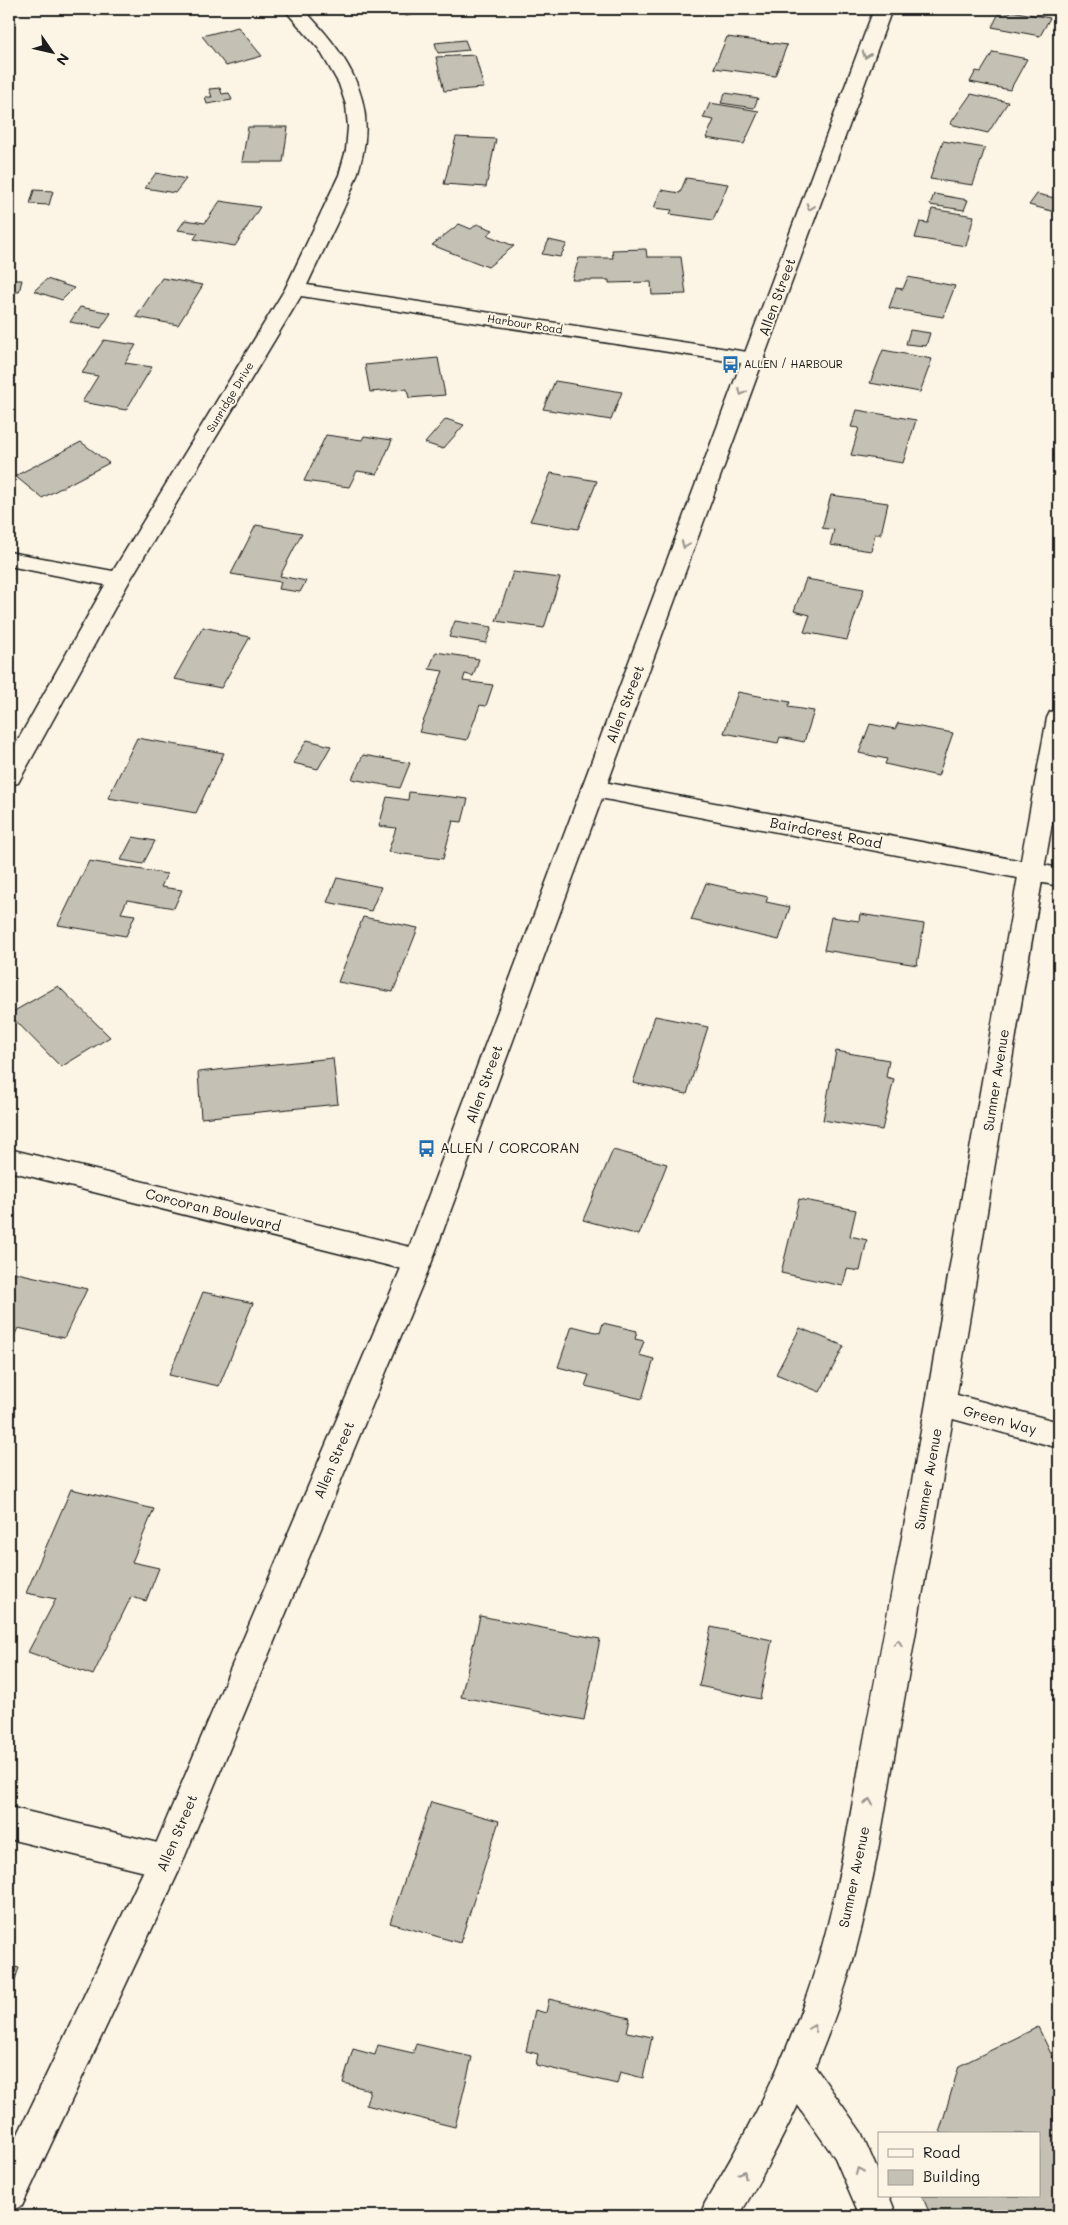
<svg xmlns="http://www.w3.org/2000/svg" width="1068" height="2225" viewBox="0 0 1068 2225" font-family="Mali,sans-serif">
<rect width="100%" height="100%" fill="#fcf5e5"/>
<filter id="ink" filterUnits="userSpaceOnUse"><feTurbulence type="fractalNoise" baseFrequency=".02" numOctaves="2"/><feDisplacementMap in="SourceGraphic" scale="10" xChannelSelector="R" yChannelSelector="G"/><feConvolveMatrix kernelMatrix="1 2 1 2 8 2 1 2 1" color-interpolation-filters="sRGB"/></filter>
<g filter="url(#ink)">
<path fill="#c4c0b3" stroke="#1c1c1c" d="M400 9H433L406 16Z
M1000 11 1010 13 1011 11 1050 18 1040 36 992 27Z
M238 27 262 56 226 66 202 36Z
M727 37 787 45 775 76 714 68Z
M465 40 469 50 438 53 435 43Z
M993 52 1027 59 1010 90 970 82 976 71 981 72Z
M475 55 484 88 444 91 436 57Z
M220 88 222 94 229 93 232 100 207 104 205 97H212L209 89Z
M725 93 758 98 754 108 721 103Z
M971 94 1008 102 988 133 950 124Z
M710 103 759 111 744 144 706 138 714 120 703 118Z
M248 127H288L283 162H242Z
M456 137 496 139 486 187 444 184Z
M943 141 985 148 973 185 930 179Z
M156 173 186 179 175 193 145 188Z
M686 178 728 184 713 220 670 214 672 210 654 208 661 190 680 193Z
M34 190 53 191 49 205 30 204Z
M934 194 968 200 964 210 930 205Z
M1037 194 1059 199V213L1029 205Z
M220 201 260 207 235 246 194 239 198 233 178 230 185 220 205 223Z
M932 209 974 216 966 246 915 238 920 222 928 223Z
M459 224 471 229 477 224 493 230 487 235 514 246 488 267 432 245Z
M549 240 567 244 560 257 542 254Z
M646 249 647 257H681L686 294 652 295 651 282 609 283V280H572L579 258H613L612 250Z
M908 277 955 286 943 317 889 308 896 288 903 289Z
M162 278 203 285 178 325 136 317Z
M47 279 74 288 62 300 34 291Z
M9 280H22L19 292H9Z
M80 307 111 313 101 328 70 322Z
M910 330 930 333 926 346 906 344Z
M104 340 136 345 125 363 152 367 126 410 82 402 98 376 82 373Z
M883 350 932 359 920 392 870 383Z
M438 358 445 395 409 398 407 389 370 392 365 365Z
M555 381 622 392 611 420 543 409Z
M857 410 916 420 903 463 851 455 859 428 851 427Z
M446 419 464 425 443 449 425 443Z
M326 435 362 440 364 436 392 440 377 474 357 471 349 487 304 481Z
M81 442 109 463 42 498 15 476Z
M551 473 597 481 578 529 530 521Z
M831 495 888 503 881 534H875L871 551 830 545 834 530 822 528Z
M256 525 302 533 280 576 306 581 300 592 279 589 281 582 231 574Z
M513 572 560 578 544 628 496 621Z
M806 579 864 589 847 640 804 632 810 615 794 611Z
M455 621 492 627 486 643 449 637Z
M203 627 250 637 221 688 174 679Z
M436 652 479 659 473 676 465 674 463 681 493 685 486 706 480 705 467 740 419 732 443 671 429 669Z
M738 692 790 702 788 707 814 711 804 742 780 737 778 743 724 733Z
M898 723 953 733 938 776 885 764 887 759 859 753 870 724 895 729Z
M137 738 224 753 196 813 108 798Z
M307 740 331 746 318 769 293 763Z
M363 755 410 763 400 788 352 779Z
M409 792 468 799 462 822 453 821 443 859 388 852 396 828 379 826 387 797 408 800Z
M133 837 155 841 143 864 121 860Z
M89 861 167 874 161 887 182 890 174 908 127 900 121 913 135 915 126 936 58 925Z
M337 878 381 887 371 911 327 902Z
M706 883 768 897 766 902 790 907 779 940 691 920Z
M860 914 924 924 917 965 824 950 831 917 859 921Z
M363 917 418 928 393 992 338 982Z
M58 986 110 1037 61 1067 9 1014Z
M655 1016 708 1027 687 1094 633 1083Z
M836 1051 889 1060 886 1077 894 1079 882 1130 823 1120Z
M333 1058 338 1104 201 1118 198 1072Z
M613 1150 667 1164 639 1235 583 1220Z
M799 1199 856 1210 850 1236 867 1240 860 1271 847 1269 843 1286 781 1273Z
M9 1271 87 1289 64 1338 18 1328 9 1347Z
M203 1292 253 1303 219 1386 169 1375Z
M603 1323 637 1331 635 1339 644 1341 639 1355 654 1359 642 1399 585 1386 589 1375 558 1367 572 1326 600 1333Z
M800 1328 844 1346 820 1392 776 1374Z
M71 1489 154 1509 132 1562 159 1568 146 1601 131 1597 93 1675 28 1652 56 1599 26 1593Z
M480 1616 600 1639 584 1720 461 1697Z
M711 1627 772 1640 760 1699 699 1686Z
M431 1802 499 1821 460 1943 390 1923Z
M9 1966 19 1968 9 1996Z
M549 1999 630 2018 627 2032 652 2037 643 2078 620 2072 617 2084 536 2065 538 2054 526 2051 535 2010 546 2013Z
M1038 2027 1059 2070V2216H931L922 2196H1039V2134H942L940 2130 959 2066Z
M416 2044 472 2057 455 2127 366 2105 370 2090 343 2083 353 2049 375 2055 378 2045 413 2053Z"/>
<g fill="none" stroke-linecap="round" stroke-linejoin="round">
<defs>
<path id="minor" d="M284 9H303C408 115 361 169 307 285L754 353 761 355 765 359 761 363 754 365 301 296 130 580 18 783 9 785V756L105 585 9 566V552L113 571 285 289 339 175 346 150 348 127 346 105 339 84 319 49Z
M593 780 1059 868V886L584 795 581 789 584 783Z
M9 1149 418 1249 428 1253 432 1261 428 1269 418 1273 9 1171Z
M942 1391 1059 1422V1448L931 1413 927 1404 931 1395Z
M9 1807 166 1845 178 1849 183 1861 178 1873 166 1877 9 1839Z
M795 2052 808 2057 861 2132 879 2174V2196H889L897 2216H860L835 2158 782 2083 777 2070 782 2057Z"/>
<path id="major" d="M874 9H892L432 1261 178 1873 22 2206 9 2211V2153L153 1851 404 1261Z
M1059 710V784C1012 1046 973 1311 926 1573 915 1637 904 1700 893 1763 881 1834 870 1905 849 1974 823 2059 784 2140 739 2216H700L705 2203C743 2139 779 2074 804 2003 833 1924 846 1839 861 1756 875 1678 890 1600 905 1521 953 1254 997 985 1047 718L1050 712Z"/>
</defs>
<use href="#minor" stroke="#1c1c1c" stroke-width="3"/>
<use href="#major" stroke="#1c1c1c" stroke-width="3"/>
<use href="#minor" fill="#fcf5e5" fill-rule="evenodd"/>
<use href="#major" fill="#fcf5e5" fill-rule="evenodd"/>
</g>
<defs><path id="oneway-chevron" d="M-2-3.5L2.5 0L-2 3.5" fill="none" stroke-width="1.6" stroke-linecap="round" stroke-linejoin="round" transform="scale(1.25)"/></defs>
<g stroke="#97938b">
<use href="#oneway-chevron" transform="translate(866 55) rotate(110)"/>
<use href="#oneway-chevron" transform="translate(810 207) rotate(110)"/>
<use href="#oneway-chevron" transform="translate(742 392) rotate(111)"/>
<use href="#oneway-chevron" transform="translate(685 545) rotate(111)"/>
<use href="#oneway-chevron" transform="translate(898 1643) rotate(-80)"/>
<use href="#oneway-chevron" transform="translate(869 1802) rotate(-80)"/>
<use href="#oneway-chevron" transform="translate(813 2028) rotate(-69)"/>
<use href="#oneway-chevron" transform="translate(859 2171) rotate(-113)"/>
<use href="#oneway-chevron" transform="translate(743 2174) rotate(-60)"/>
</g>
</g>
<defs>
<symbol id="bus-bare" viewBox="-9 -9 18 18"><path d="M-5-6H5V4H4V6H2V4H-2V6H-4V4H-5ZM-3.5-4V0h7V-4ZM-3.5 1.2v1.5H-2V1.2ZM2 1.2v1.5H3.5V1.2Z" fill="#1f6fb2" stroke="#fcf5e5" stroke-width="2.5" paint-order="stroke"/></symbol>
</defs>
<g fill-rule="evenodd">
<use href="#bus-bare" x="718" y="352" width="25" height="25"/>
<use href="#bus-bare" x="414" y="1136" width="25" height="25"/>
</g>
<g text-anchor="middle" stroke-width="4" stroke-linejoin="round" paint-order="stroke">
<g font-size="11" fill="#1c1c1c" stroke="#fcf5e5">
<text transform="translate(525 324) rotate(9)" y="4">Harbour Road</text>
<text transform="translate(230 397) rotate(-59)" y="4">Sunridge Drive</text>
</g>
<g font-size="11" fill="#1c1c1c" stroke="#fcf5e5" text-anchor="start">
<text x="744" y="368">ALLEN / HARBOUR</text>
</g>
<g font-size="14" fill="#1c1c1c" stroke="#fcf5e5">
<text transform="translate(777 297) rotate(-70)" y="5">Allen Street</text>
<text transform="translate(625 704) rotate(-69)" y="5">Allen Street</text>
<text transform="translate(826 833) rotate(11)" y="5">Bairdcrest Road</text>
<text transform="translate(996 1080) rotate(-81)" y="5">Sumner Avenue</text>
<text transform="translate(484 1084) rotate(-70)" y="5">Allen Street</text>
<text transform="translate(213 1210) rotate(14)" y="5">Corcoran Boulevard</text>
<text transform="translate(1000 1420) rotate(15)" y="5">Green Way</text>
<text transform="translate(334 1460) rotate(-67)" y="5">Allen Street</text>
<text transform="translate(928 1479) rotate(-80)" y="5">Sumner Avenue</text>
<text transform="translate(177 1833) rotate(-67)" y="5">Allen Street</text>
<text transform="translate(854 1877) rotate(-78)" y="5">Sumner Avenue</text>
</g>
<g font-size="14" fill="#1c1c1c" stroke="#fcf5e5" text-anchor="start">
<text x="440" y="1153">ALLEN / CORCORAN</text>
</g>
</g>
<rect width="1068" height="2225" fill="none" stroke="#fcf5e5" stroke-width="30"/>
<rect x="15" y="15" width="1038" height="2195" fill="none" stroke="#1c1c1c" stroke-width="2" filter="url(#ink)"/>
<rect x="878" y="2132" width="162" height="65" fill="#fcf5e5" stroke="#a29e95"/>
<rect x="888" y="2149" width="25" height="8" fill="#fcf5e5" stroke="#a29e95"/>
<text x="923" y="2158" font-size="15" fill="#1c1c1c">Road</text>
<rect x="888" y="2170" width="25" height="15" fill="#c4c0b3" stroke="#a29e95"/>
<text x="923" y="2182" font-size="15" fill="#1c1c1c">Building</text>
<g transform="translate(52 52) rotate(124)" stroke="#fcf5e5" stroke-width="4" paint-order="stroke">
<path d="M0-4L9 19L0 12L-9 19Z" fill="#1c1c1c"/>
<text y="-8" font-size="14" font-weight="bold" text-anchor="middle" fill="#1c1c1c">N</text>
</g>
</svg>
